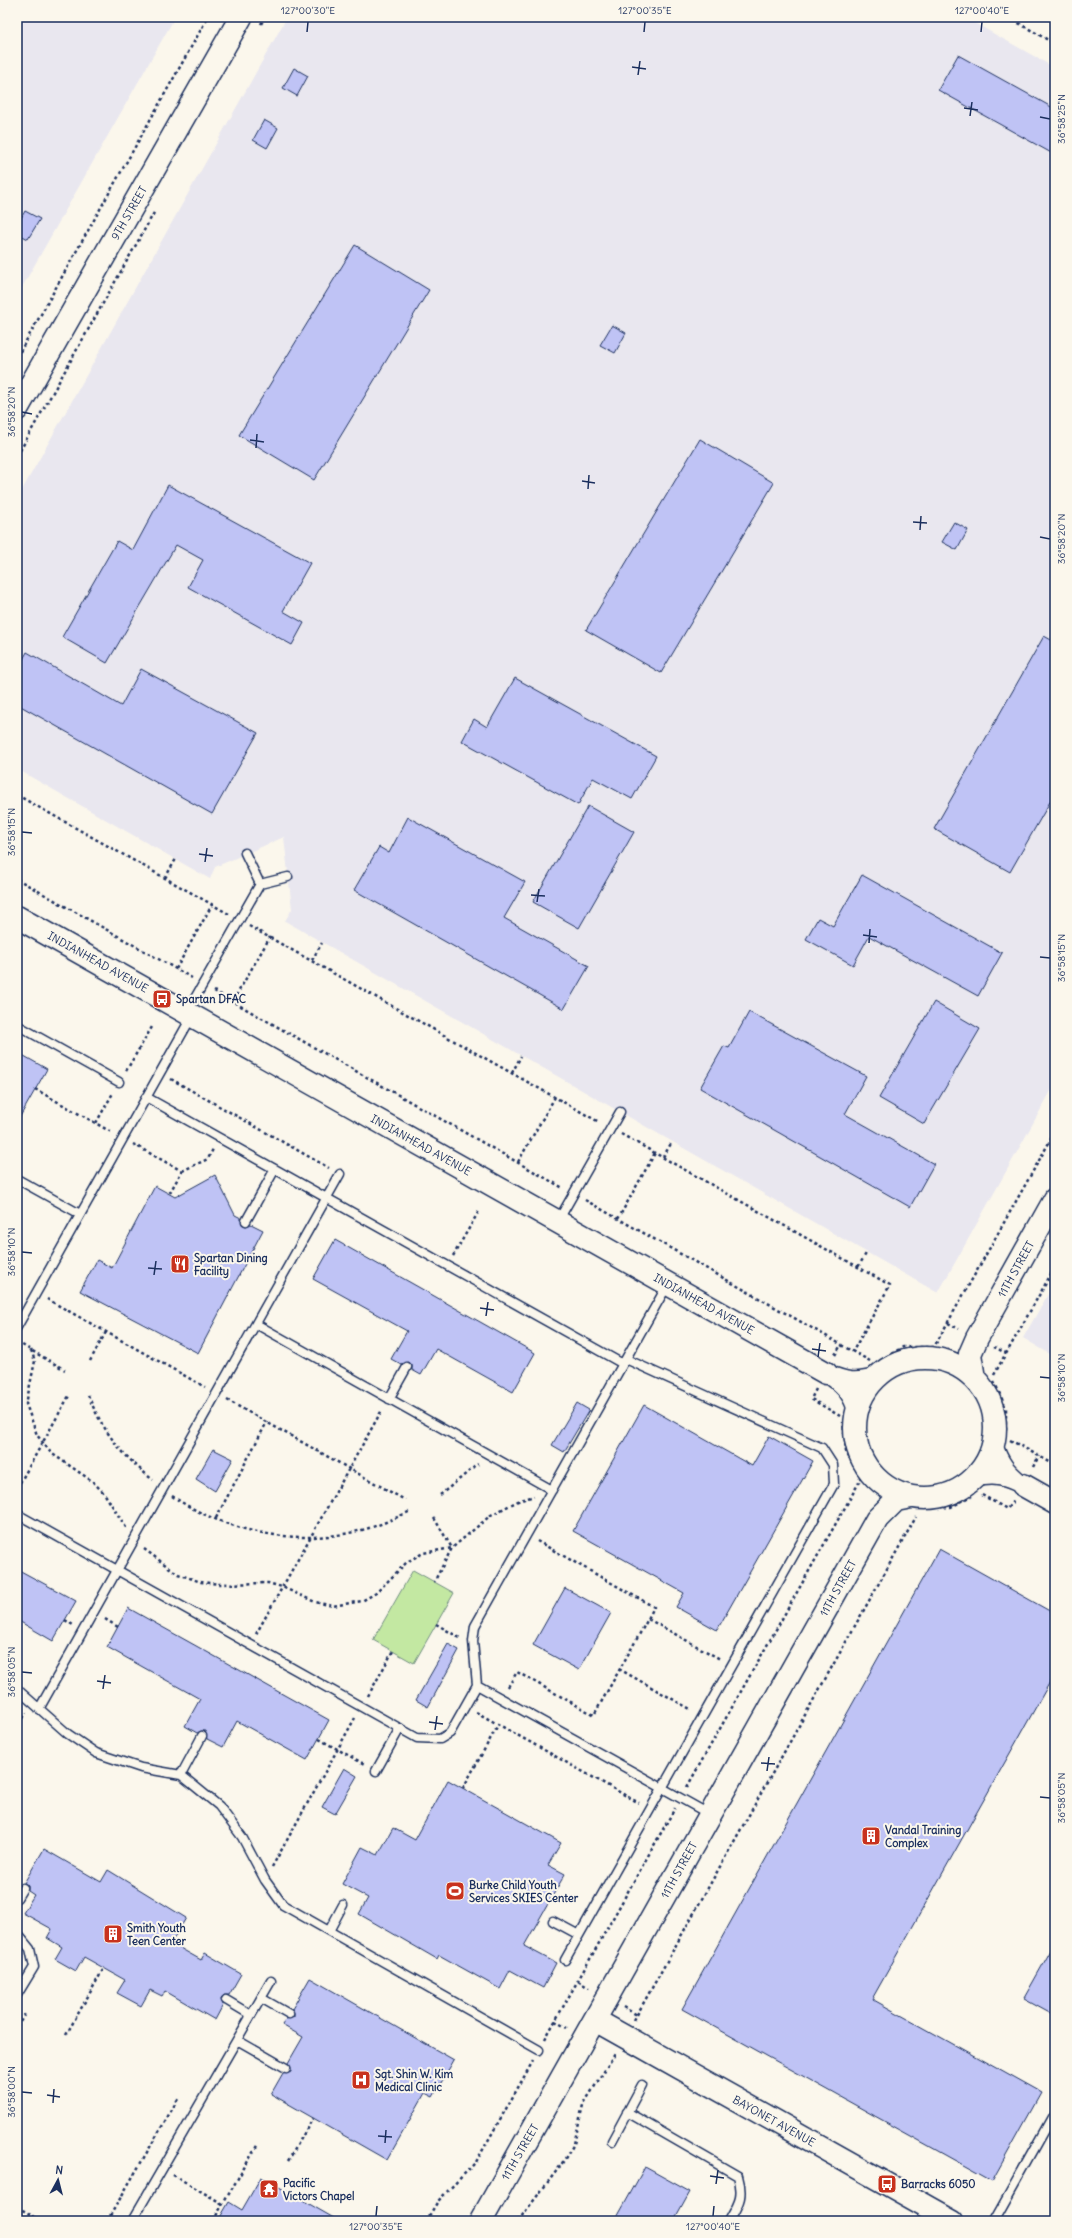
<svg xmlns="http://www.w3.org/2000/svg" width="1072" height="2238" viewBox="0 0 1072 2238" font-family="Delius,sans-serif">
<rect width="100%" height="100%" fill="#fbf7ec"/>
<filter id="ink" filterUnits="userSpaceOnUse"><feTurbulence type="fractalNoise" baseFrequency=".025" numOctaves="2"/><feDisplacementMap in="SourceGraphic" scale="8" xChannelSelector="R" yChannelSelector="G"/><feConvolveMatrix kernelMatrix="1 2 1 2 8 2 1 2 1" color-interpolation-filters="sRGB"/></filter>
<g filter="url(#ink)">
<path fill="#e9e7ef" d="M17 17H175L17 296Z
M287 17H964L1055 68V1084L938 1293 285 921 292 909 284 837 215 867 210 879 17 769V499Z
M1055 1282V1357L1023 1338Z"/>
<path fill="#c3e8a2" stroke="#6f8c80" d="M413 1570 454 1593 414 1663 373 1640Z"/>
<path fill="#bfc3f5" stroke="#1b2f5e" d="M958 55 1055 109V155L938 90Z
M294 68 308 76 297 96 283 88Z
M264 120 278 128 267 148 253 140Z
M25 211 40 219 28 239 17 233V225Z
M355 245 429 290 314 480 239 435Z
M612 325 626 333 615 353 600 345Z
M700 439 774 483 661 673 586 630Z
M168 485 310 563 283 611 304 623 292 645 188 587 203 560 176 545 107 663 62 637 117 541 133 550Z
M954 522 968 530 957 550 942 542Z
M1044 636 1055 642V793L1010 872 934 829Z
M27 652 121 706 141 669 258 733 212 814 17 704V670Z
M515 678 656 756 632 799 593 778 578 805 462 741 474 719 487 727Z
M588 806 634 832 579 928 533 902Z
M408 817 525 882 504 918 589 966 564 1009 354 890 379 847 389 853Z
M862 875 1002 953 978 996 869 936 853 965 806 939 818 918 833 926Z
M934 1002 980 1029 924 1124 879 1098Z
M749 1012 866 1076 845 1114 934 1164 910 1207 700 1088 724 1046 729 1048Z
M17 1052 47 1069 17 1122Z
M215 1175 235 1215 241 1218 242 1224 246 1226 251 1224 263 1230 198 1353 80 1291 97 1260 112 1268 155 1186 175 1197Z
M335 1240 535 1353 513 1392 436 1349 421 1375 412 1370V1365L409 1362 402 1365 391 1359 407 1331 313 1279Z
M577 1403 589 1410 564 1452 552 1445Z
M644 1405 752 1466 769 1436 813 1461 717 1630 676 1607 684 1593 573 1531Z
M213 1449 233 1459 215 1491 196 1479Z
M939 1549 1055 1614V1673L872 1999 1041 2093 992 2181 682 2009Z
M17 1569 76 1601 53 1641 17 1620Z
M565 1588 611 1613 579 1670 533 1645Z
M128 1608 329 1720 307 1760 237 1721 223 1747 207 1739 205 1731H201L197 1733 185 1726 200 1699 107 1647Z
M448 1644 459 1650 428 1707 416 1700Z
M344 1768 357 1776 335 1814 322 1807Z
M448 1780 561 1843 548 1865 565 1874 524 1946 556 1963 543 1988 510 1970 500 1989 439 1955 437 1959 359 1914 368 1898 342 1884 362 1847 378 1855 393 1828 415 1840Z
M44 1849 101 1882 108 1870 186 1918 171 1943 201 1960 205 1953 241 1974 229 1995H224L221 1998 223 2005 215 2020 165 1991 162 1996 150 1990 141 2006 117 1993 125 1980 84 1957 76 1971 55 1959 62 1947 47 1938 52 1929 23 1913 34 1895 28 1891V1886L24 1883Z
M1055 1943V2015L1024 1998Z
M310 1978 454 2060 433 2097 425 2093 387 2160 271 2094 283 2073 291 2071V2068L288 2063 303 2037 282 2025 286 2019 294 2017V2014L292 2009Z
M645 2167 690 2192 674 2221H615Z
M261 2177 304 2201 339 2221H218L229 2202 242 2210Z"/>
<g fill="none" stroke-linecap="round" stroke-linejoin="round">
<defs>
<path id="lane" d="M245 853 260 884
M187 1012 260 884 288 877
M17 1025 119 1082
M146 1097 623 1364
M17 1179 80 1214
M246 1221 275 1169
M558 1221 620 1112
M256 1324 552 1490
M17 1327 192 1016
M389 1399 407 1367
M17 1514 417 1738 440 1739 450 1733 477 1685 709 1814
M477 1685 473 1641 475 1626 668 1284
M17 1689 68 1734 96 1753 141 1768 181 1775 219 1806 242 1837 265 1880 283 1905 539 2050
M39 1709 340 1174
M376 1771 400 1728
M181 1775 202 1736
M17 1898 23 1888
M553 1921 579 1935
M329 1931 343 1905
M17 1933 30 1949 34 1967 17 1995
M565 1960 834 1484 833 1465 822 1448 626 1359
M261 1998 289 2014
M226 2000 251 2015
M237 2040 286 2068
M627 2112 738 2176C744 2197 739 2203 729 2221
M612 2141 642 2085
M132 2221 271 1981
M994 2221 1055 2112"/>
<path id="street" d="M826 1373C847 1382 855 1383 878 1377
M833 1378C846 1387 852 1396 857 1411
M993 1443C1000 1464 1006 1471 1023 1485
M974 1478C991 1475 1001 1475 1016 1482"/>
<path id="secondary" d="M17 409 241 17
M17 917 826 1373
M855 1428a70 70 0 1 1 140 0a70 70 0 1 1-140 0Z
M974 1378 970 1354 977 1338 1055 1199
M1023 1485 1055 1503
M595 2020 953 2221
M481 2221 877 1519 896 1500 911 1497"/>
</defs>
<use href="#lane" stroke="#1b2f5e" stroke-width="11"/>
<use href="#street" stroke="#1b2f5e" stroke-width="20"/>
<use href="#secondary" stroke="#1b2f5e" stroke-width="25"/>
<path stroke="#1b2f5e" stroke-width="2.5" stroke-dasharray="3 3" stroke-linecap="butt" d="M1008 17 1055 44
M261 24 265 17
M17 357 208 17
M17 456 155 211
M17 795 229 914
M165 878 176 859
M17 879 192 978
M249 926 599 1122
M312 960 322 943
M176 969 212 905
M214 991 563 1188
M233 1001 270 937
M126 1071 152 1027
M512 1073 521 1056
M171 1079 329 1168
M35 1089 113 1133
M96 1123 113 1093
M621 1134 890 1285 853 1351
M133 1144 182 1171 169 1194
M663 1157 672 1142
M518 1162 555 1097
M182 1171 208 1159 213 1149
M585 1200 842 1345
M618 1219 655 1153
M453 1256 479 1211
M858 1267 867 1252
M47 1299 205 1387
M948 1323 959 1329
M17 1342 65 1370
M31 1350 35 1361 26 1404 37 1435 51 1453 92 1481 104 1493 127 1529
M1006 1354 1055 1267
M835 1355 841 1345 870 1361
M881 1360 903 1347H934L1055 1132
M90 1361 106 1332
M994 1375 1006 1353 994 1347
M994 1381 1006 1408V1432
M816 1389 811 1399 840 1416
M88 1395C103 1432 122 1455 153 1480
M227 1400 405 1500
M1010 1440 1055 1465
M1033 1467 1039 1456
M17 1488 70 1394
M440 1495 478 1464
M982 1495 1007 1509 1013 1501
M172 1496C228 1534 303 1548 369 1528 383 1524 397 1517 411 1511
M926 1508 951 1507 972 1496
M216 1518 267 1422
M434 1518 452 1548 434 1582
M537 1541 654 1607 648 1619
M144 1549 178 1574 201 1582 219 1584 268 1583 282 1587 315 1602 333 1606 362 1601 376 1593 407 1562 423 1553 452 1548 491 1515 518 1501 534 1496
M105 1619 118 1627
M65 1620 73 1625
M436 1624 460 1638
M256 1634 382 1410
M619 1669 692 1710
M508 1687 517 1672 594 1715 648 1619 720 1659
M368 1696 393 1651
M476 1712 639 1803
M17 1729 26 1713
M319 1739 366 1765
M687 1787 861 1479 846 1452 843 1422
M463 1788 498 1725
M272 1867 355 1718
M578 1981 589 1988
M623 2007 637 2015
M634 2020 916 1517
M555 2021 567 2028
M17 2027 26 2012
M66 2035 104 1968
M545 2039 675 1808
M288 2161 313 2118
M173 2175 223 2204
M17 2207 42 2221
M107 2221 178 2099
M213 2221 258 2144
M426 2221 438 2201 476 2162 533 2061
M518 2221 561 2165 574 2144 583 2105 615 2054"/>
<use href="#lane" stroke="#fbf7ec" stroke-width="8"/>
<use href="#street" stroke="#fbf7ec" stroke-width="17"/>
<use href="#secondary" stroke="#fbf7ec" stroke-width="22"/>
</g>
</g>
<path fill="none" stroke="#1b2f5e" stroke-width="1.5" d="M307 32 308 22M644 32 645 22M981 32 982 22M632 67 646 69M638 75 640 61M964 108 978 110M970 116 972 102M1040 117 1050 119M22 412 32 414M250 440 264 442M256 448 257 434M582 481 595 483M588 489 589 475M913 522 927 523M920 530 921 516M1040 537 1050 539M22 832 32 833M199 854 213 856M205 862 207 848M531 895 545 896M537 902 539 889M863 935 877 937M869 943 870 929M1040 957 1050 958M22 1252 32 1253M148 1268 162 1269M154 1275 156 1261M480 1308 494 1310M486 1316 488 1302M812 1349 826 1351M818 1357 820 1343M1040 1377 1050 1378M22 1672 32 1673M97 1681 111 1683M103 1689 105 1675M429 1722 443 1724M435 1730 437 1716M761 1763 775 1764M767 1771 769 1757M1040 1797 1050 1798M22 2092 32 2093M47 2095 60 2097M53 2103 54 2089M378 2136 392 2137M385 2143 386 2130M710 2176 724 2178M716 2184 718 2170M376 2216 377 2206M713 2216 714 2206"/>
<defs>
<symbol id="bus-square" viewBox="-11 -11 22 22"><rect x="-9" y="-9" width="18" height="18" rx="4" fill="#c8321e" stroke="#fbf7ec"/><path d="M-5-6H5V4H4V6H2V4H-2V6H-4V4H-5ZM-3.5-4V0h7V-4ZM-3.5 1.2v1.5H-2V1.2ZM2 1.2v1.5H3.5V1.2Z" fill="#fff"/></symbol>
<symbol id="restaurant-square" viewBox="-11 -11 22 22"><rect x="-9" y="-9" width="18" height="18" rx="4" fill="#c8321e" stroke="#fbf7ec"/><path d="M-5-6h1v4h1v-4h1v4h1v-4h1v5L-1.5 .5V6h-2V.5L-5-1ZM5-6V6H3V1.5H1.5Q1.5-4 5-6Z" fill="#fff"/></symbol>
<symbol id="building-square" viewBox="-11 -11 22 22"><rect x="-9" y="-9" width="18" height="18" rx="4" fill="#c8321e" stroke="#fbf7ec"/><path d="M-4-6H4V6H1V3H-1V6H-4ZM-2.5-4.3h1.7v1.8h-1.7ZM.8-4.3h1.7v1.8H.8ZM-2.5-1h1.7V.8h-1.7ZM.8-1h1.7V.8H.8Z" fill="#fff"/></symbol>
<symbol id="stadium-square" viewBox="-11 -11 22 22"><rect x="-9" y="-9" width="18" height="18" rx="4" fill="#c8321e" stroke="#fbf7ec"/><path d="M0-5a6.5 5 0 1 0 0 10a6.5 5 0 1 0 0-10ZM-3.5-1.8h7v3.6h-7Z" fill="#fff"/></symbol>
<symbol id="hospital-square" viewBox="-11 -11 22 22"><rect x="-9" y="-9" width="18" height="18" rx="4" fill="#c8321e" stroke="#fbf7ec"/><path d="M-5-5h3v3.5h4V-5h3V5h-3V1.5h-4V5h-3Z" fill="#fff"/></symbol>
<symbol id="temple-square" viewBox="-11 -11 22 22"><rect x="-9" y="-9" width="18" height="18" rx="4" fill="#c8321e" stroke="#fbf7ec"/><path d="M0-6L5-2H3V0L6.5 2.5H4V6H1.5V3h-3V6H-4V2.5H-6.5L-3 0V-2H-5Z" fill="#fff"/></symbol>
</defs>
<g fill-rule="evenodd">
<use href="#bus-square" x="151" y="988" width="22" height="22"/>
<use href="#restaurant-square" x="169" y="1253" width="22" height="22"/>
<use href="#building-square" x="860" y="1825" width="22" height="22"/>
<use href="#stadium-square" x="444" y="1880" width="22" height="22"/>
<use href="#building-square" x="102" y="1923" width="22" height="22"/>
<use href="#hospital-square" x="350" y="2069" width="22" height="22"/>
<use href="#bus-square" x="876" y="2173" width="22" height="22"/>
<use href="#temple-square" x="258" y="2178" width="22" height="22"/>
</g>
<g text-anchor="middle" stroke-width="4" stroke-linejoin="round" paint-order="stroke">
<g font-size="11" fill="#1b2f5e" stroke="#fbf7ec">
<text transform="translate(129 213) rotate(-60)" y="4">9TH STREET</text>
<text transform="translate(98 962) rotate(29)" y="4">INDIANHEAD AVENUE</text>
<text transform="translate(421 1145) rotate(29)" y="4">INDIANHEAD AVENUE</text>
<text transform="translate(1016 1269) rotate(-61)" y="4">11TH STREET</text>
<text transform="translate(704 1304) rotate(29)" y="4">INDIANHEAD AVENUE</text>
<text transform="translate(838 1588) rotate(-61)" y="4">11TH STREET</text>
<text transform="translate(679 1870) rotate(-61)" y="4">11TH STREET</text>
<text transform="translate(774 2121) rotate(29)" y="4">BAYONET AVENUE</text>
<text transform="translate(520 2152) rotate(-60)" y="4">11TH STREET</text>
</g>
<g font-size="11" font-weight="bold" fill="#1b2f5e" stroke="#fbf7ec" text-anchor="start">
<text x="176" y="1003">Spartan DFAC</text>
<text x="194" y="1262">Spartan Dining<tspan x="194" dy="13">Facility</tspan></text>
<text x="885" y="1834">Vandal Training<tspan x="885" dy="13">Complex</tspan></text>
<text x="469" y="1889">Burke Child Youth<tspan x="469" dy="13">Services SKIES Center</tspan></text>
<text x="127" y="1932">Smith Youth<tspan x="127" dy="13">Teen Center</tspan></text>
<text x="375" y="2078">Sgt. Shin W. Kim<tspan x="375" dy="13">Medical Clinic</tspan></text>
<text x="283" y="2187">Pacific<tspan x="283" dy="13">Victors Chapel</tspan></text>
<text x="901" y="2188">Barracks 6050</text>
</g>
</g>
<rect width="1072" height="2238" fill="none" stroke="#fbf7ec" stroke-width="44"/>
<g transform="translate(58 2180) rotate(7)" stroke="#fbf7ec" stroke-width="3" paint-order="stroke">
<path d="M0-3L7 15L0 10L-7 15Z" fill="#1b2f5e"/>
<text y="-6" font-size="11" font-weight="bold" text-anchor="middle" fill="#1b2f5e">N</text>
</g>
<rect x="22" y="22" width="1028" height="2194" fill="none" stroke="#1b2f5e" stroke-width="1.5"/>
<g font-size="10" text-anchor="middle" fill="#1b2f5e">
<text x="308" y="14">127°00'30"E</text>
<text x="645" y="14">127°00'35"E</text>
<text x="982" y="14">127°00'40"E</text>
<text transform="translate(1061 119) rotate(-90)" y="4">36°58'25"N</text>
<text transform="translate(11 412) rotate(-90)" y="4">36°58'20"N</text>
<text transform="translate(1061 539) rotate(-90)" y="4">36°58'20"N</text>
<text transform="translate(11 832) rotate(-90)" y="4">36°58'15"N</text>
<text transform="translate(1061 958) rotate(-90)" y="4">36°58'15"N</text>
<text transform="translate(11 1252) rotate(-90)" y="4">36°58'10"N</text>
<text transform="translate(1061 1378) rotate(-90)" y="4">36°58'10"N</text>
<text transform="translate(11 1672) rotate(-90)" y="4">36°58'05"N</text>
<text transform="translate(1061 1798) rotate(-90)" y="4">36°58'05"N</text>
<text transform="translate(11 2092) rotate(-90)" y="4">36°58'00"N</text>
<text x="376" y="2230">127°00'35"E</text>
<text x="713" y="2230">127°00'40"E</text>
</g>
</svg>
